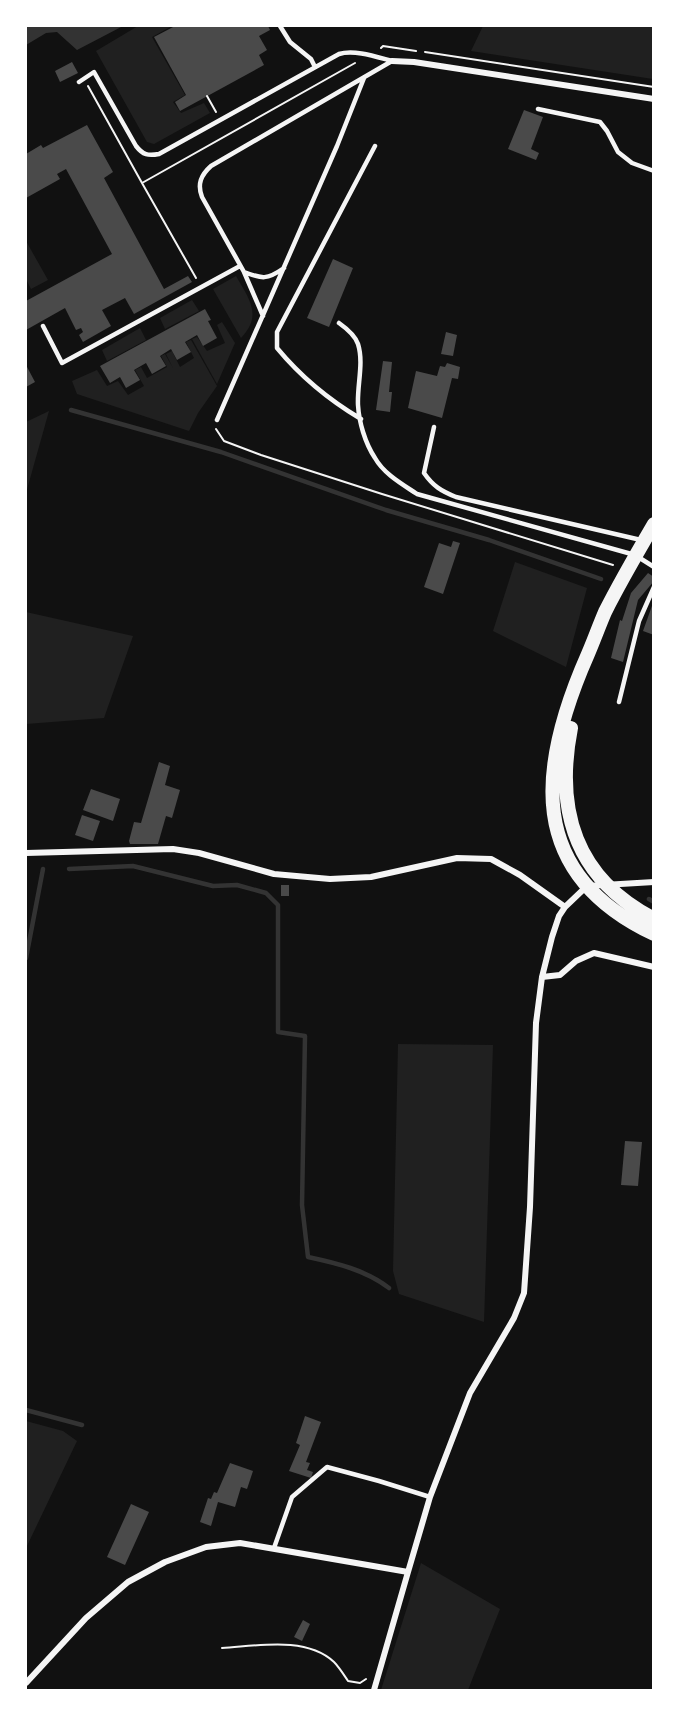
<svg xmlns="http://www.w3.org/2000/svg" width="679" height="1716" viewBox="0 0 679 1716" font-family="Literata,serif">
<rect width="100%" height="100%" fill="#111"/>
<path fill="#202020" d="M138 26H172L152 37 185 95 173 102 181 113 204 103 210 113 154 144 147 142 96 51Z
M483 26H653V79L471 51Z
M26 241 48 280 31 289 26 279Z
M236 276C249 299 263 315 241 338L213 289Z
M192 300 199 311 165 329 160 318Z
M222 322 235 343 217 384 192 339 197 337 207 351 225 343 217 325Z
M140 328 146 340 107 361 102 350Z
M191 340 217 386 198 413 189 431 77 394 72 381 97 370 107 386 118 381 128 395 144 386 135 370 141 367 147 378 167 367 161 356 165 354 173 368 166 354 172 351 180 367 194 358 186 342Z
M49 411 26 493V422Z
M515 562 587 588 566 667 493 631Z
M26 612 133 636 104 718 26 724Z
M398 1044 493 1045 484 1322 399 1294 393 1271Z
M26 1421 63 1431 77 1441 26 1548Z
M421 1563 500 1609 468 1690H381Z"/>
<path fill="#333" d="M26 26H123L77 50 57 32 46 33 26 45Z"/>
<g fill="none" stroke-linecap="round" stroke-linejoin="round">
<path stroke="#333" stroke-width="4.5" d="M71 410 221 452 386 510 489 540 601 579
M69 869 133 866 213 886 237 885 266 893 278 905V1032L305 1036 302 1205 308 1257C336 1263 366 1270 389 1288
M649 899 654 902
M26 958 43 869
M26 1410 82 1425"/>
</g>
<path fill="#4a4a4a" d="M175 26H268L270 30 259 36 267 50 259 55 264 65 180 111 175 102 186 95 154 37Z
M72 62 78 73 60 82 55 71Z
M524 110 543 117 531 149 539 153 536 160 508 149Z
M87 125 113 172 104 178 164 289 188 276 192 282 134 314 125 298 102 310 111 326 83 342 79 335 83 332 81 328 76 330 65 308 26 330V301L112 254 66 169 57 174 60 179 26 198V154L41 145 43 148Z
M333 259 353 268 329 327 307 318Z
M205 309 211 320 208 321 217 338 203 346 197 335 185 342 191 352 177 360 171 349 160 356 166 366 152 374 146 363 134 370 140 380 126 388 120 377 110 383 100 366Z
M446 332 457 335 453 356 441 354Z
M383 361 392 362 389 392H392L390 412 376 410Z
M447 363 460 367 458 379 452 378 442 418 408 408 416 371 437 376 440 366 445 367Z
M26 365 35 382 26 387Z
M453 541 460 543 443 594 424 587 439 543 451 547Z
M648 573 654 577V581L638 600 623 662 611 658 620 620 622 621 631 593Z
M653 603H654V635L643 631Z
M159 762 170 766 165 785 180 790 172 818 166 816 158 844H130L129 841 134 822 141 823Z
M91 789 120 799 113 821 83 810Z
M82 815 100 821 93 841 75 835Z
M281 885H289V896H281Z
M625 1141 642 1142 638 1186 621 1185Z
M305 1416 321 1422 306 1462 310 1463 307 1470 313 1472 311 1478 289 1471 300 1445 296 1443Z
M230 1463 253 1471 247 1489 241 1487 235 1507 218 1502 211 1526 200 1522 208 1498 211 1499 214 1492 217 1493Z
M131 1504 149 1512 125 1565 107 1557Z
M303 1620 310 1624 302 1641 294 1637Z"/>
<g fill="none" stroke-linecap="round" stroke-linejoin="round">
<path stroke="#f5f5f5" stroke-width="2" d="M381 48 383 46 416 51
M425 52 654 87
M88 86 142 183
M207 96 216 112
M196 278 142 183 355 63
M216 429 224 441 261 455 382 494 613 565
M222 1648C257 1646 306 1636 334 1662 339 1667 344 1675 348 1681L360 1683 366 1679"/>
<path stroke="#f5f5f5" stroke-width="4.5" d="M280 26 290 42 311 59 315 67
M79 82 94 72 136 146C143 155 148 156 159 154L339 54C354 49 377 57 392 61
M538 109 600 122 607 131 618 152 632 163 654 171
M284 268C267 280 262 279 244 272L202 197C197 184 201 175 211 166L392 61
M244 272 263 316
M339 323C346 328 355 335 358 344 364 363 357 385 358 405 359 422 365 443 375 458 384 474 402 484 417 494L635 555 654 567
M43 326 62 363 240 266
M361 419C329 400 301 377 277 348V332L375 146
M217 420 337 146 364 78
M434 427 424 473C433 486 441 491 456 497L641 540
M619 702 639 621 654 587
M274 1548 292 1497 327 1467 379 1481 430 1497"/>
<path stroke="#f5f5f5" stroke-width="6" d="M392 61 414 62 654 99
M26 853 173 849 199 853 274 874 330 879 371 877 457 858 491 859 520 875 565 907
M542 977 560 975 576 961 594 953 654 967
M26 1683 86 1618 128 1582 165 1562 206 1547 240 1543 408 1572 430 1497 470 1393 514 1318 524 1293 530 1207 536 1023 542 977 552 937 559 916 565 907 587 886 654 882
M374 1690 408 1572"/>
<path stroke="#f5f5f5" stroke-width="14" d="M654 524C637 553 620 582 605 612 599 626 594 640 588 654 538 767 525 873 654 934
M571 728C555 810 575 878 654 919"/>
</g>
<rect width="679" height="1716" fill="none" stroke="#ffffff" stroke-width="54"/>
</svg>
